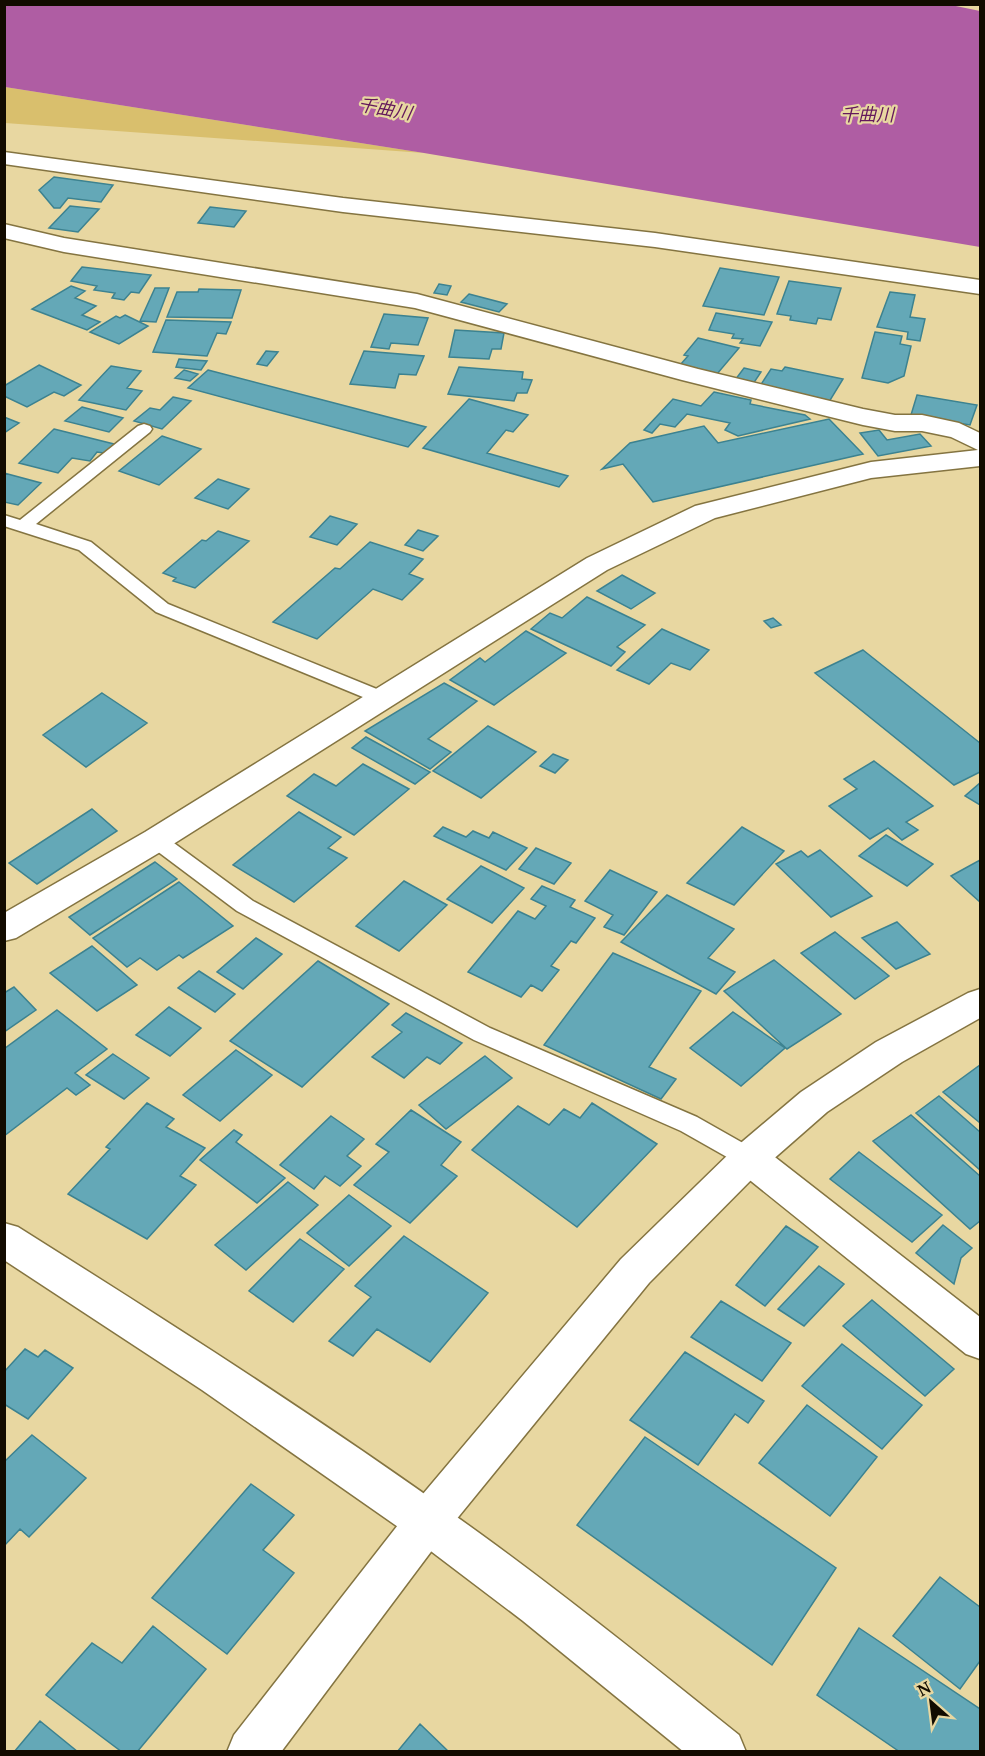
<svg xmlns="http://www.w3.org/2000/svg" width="985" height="1756" viewBox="0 0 985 1756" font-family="'Noto Serif','Noto Sans JP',serif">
<rect width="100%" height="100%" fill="#e8d7a1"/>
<path fill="#d9bf6d" d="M5 87 424 153 5 123Z"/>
<path fill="#af5da3" d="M951 5 980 11V247L424 153 5 87V5Z"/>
<path fill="#64a8b7" stroke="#3c8290" stroke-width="1.5" d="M54 177 113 185 101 202 68 198 60 208H54L39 190Z
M70 206 99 209 78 232 49 228Z
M210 207 246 211 234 227 198 223Z
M82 267 151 275 139 293 131 292 124 300 112 298 115 293 94 290 97 286 71 281Z
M720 268 779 277 764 315 703 306Z
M789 281 841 288 831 320 818 318 816 324 790 320 791 316 777 314Z
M439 284 451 286 447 295 434 293Z
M71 286 85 291 75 298 96 306 82 315 100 322 87 330 32 309Z
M155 288H169L156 322 140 321Z
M199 289 241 290 232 318 167 317 177 292H198Z
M890 292 915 295 910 317 925 319 920 341 907 339 908 332 877 327Z
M469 294 507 304 499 312 461 302Z
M716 313 772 322 760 346 740 343 743 339 732 338 734 334 709 330Z
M384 314 428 318 418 345 391 343 389 349 371 347Z
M125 315 148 326 119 344 90 332 116 316 120 318Z
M166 320 231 322 226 334 217 333 207 356 153 352Z
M455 330 504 333 501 349H492L489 359 449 357Z
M875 332 902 336 900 344 911 346 904 376 888 383 862 378Z
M698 338 739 348 717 374 680 365 688 356 684 355Z
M266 351 278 352 267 366 257 364Z
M364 351 424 356 416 375 399 374 395 388 350 384Z
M179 359 207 361 201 370 176 367Z
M39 365 81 385 64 396 54 392 27 407 4 396V386Z
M111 366 141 371 127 388 142 391 126 410 79 400Z
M459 367 523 372 522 379 532 380 527 393H517L514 401 448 394Z
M785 367 843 379 829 402 760 386 771 369 782 371Z
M744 368 761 372 753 384 735 380Z
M184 370 198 374 190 381 175 378Z
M208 370 426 427 408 447 188 388Z
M714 392 751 400 750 404 805 415 810 419 738 436 725 430 730 423 687 414 675 427 660 424 652 433 644 430 673 399 701 406Z
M917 395 977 405 970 425 911 415Z
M173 397 191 401 162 429 134 421 150 408 160 410Z
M469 399 528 415 513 432 506 430 487 453 568 476 559 487 423 448Z
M82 407 123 418 109 432 65 421Z
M4 417 19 423 4 433Z
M829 419 863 454 653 502 623 464 602 469 630 443 704 426 718 443Z
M54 429 118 445 111 454 97 452 90 461 72 458 58 473 19 463Z
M879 430 887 440 920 434 931 446 878 456 860 433Z
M162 436 201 449 159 485 119 471Z
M4 473 41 483 18 505 4 502Z
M218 479 249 489 228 509 195 498Z
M330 516 357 524 337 545 310 537Z
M418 530 438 536 423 551 405 545Z
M218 531 249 541 195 588 173 581 176 578 163 573 202 540 206 541Z
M370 542 423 559 409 574 423 579 402 600 373 589 317 639 273 622 335 568 340 569Z
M622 575 655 593 631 609 597 591Z
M587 597 645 625 617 647 625 652 611 666 531 629 550 613 562 618Z
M773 618 781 625 771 628 764 621Z
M662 629 709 650 690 670 671 663 649 684 617 670Z
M526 631 566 653 494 705 450 680 480 658 485 662Z
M863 650 980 743V772L954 785 815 673Z
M444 683 477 701 428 739 451 752 430 769 365 731Z
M102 693 147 723 86 767 43 735Z
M488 726 536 752 481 798 433 771Z
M366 737 430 772 415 784 352 748Z
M553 754 568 760 555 773 540 766Z
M874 761 933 806 906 822 918 830 902 840 888 828 870 839 829 806 857 789 844 779Z
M363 764 409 789 354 835 287 796 314 774 336 786Z
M980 783V805L965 796Z
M92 809 117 831 37 884 9 863Z
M299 812 341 837 328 848 347 858 294 902 233 865Z
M443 827 466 837 473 831 489 838 493 832 527 848 506 870 434 836Z
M742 827 784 851 734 905 687 883Z
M886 835 933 864 907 886 859 856Z
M536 848 571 863 554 884 519 869Z
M820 850 872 896 831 917 776 864 801 851 808 857Z
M980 860V902L951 876Z
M155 862 177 879 90 935 69 917Z
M481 866 524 888 492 923 447 899Z
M610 870 657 892 624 935 604 927 613 915 585 901Z
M404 881 447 905 399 951 356 926Z
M179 882 233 926 183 958 179 955 157 970 140 958 127 967 93 938Z
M542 886 575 900 570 907 595 918 576 943 571 941 551 966 559 970 542 991 531 985 521 997 468 972 518 911 535 919 546 906 531 899Z
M667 895 734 929 708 958 735 972 716 994 621 942Z
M897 922 930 954 896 969 862 938Z
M835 932 889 976 855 999 801 953Z
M256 938 282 954 243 989 217 972Z
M92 946 137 985 97 1011 50 973Z
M613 953 701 991 649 1067 676 1079 661 1099 544 1045Z
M774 960 841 1014 787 1049 724 991Z
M318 961 389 1004 302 1087 230 1041Z
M199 971 235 994 215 1012 178 988Z
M14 987 36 1010 4 1032V993Z
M169 1007 201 1028 170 1056 136 1035Z
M57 1010 107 1049 75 1073 90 1085 76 1095 67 1088 4 1136V1049Z
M733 1012 785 1048 741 1086 690 1048Z
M406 1013 462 1043 440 1064 427 1057 404 1078 372 1057 402 1032 392 1025Z
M236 1050 272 1075 220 1121 183 1095Z
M113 1054 149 1078 124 1099 86 1075Z
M485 1056 512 1078 446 1129 419 1105Z
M980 1065V1123L943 1092Z
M939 1096 980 1132V1170L916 1113Z
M147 1103 174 1119 166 1127 205 1148 180 1176 196 1185 147 1239 68 1194 110 1149 106 1147Z
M592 1103 657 1144 577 1227 472 1150 518 1106 549 1125 564 1109 580 1118Z
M411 1110 461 1142 441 1165 457 1176 410 1223 354 1185 389 1152 376 1144Z
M911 1115 980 1176V1221L970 1229 873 1141Z
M331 1116 364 1139 347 1156 361 1166 340 1186 325 1176 314 1189 280 1165Z
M234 1130 242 1135 236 1142 285 1178 257 1203 200 1160Z
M859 1152 942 1215 912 1242 830 1179Z
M288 1182 318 1205 246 1270 215 1245Z
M349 1195 391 1226 349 1266 307 1233Z
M943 1225 972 1248 961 1258 954 1284 916 1253Z
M786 1226 818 1247 765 1306 736 1285Z
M404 1236 488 1293 430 1362 377 1329 353 1356 329 1341 371 1297 355 1286Z
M300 1239 344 1269 293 1322 249 1291Z
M819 1266 844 1284 804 1326 778 1309Z
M872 1300 954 1369 925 1396 843 1326Z
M721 1301 791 1343 762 1381 691 1337Z
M842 1344 922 1405 882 1449 802 1386Z
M25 1349 38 1357 45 1350 73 1368 28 1419 4 1404V1372Z
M685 1352 764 1401 748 1423 735 1414 698 1465 630 1420Z
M807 1405 877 1457 830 1516 759 1463Z
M32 1435 86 1478 29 1537 20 1529 5 1545 4 1462Z
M645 1437 836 1568 772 1665 577 1525Z
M251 1484 294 1515 263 1550 294 1573 227 1654 152 1598Z
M940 1577 980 1607V1661L960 1689 893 1636Z
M153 1626 206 1669 137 1752H122L46 1695 92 1643 122 1663Z
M859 1628 980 1709V1752H900L817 1695Z
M40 1721 78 1752H14Z
M420 1724 449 1752H397Z"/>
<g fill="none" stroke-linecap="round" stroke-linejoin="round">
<defs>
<path id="service" d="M144 424 150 426 152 429 150 432 36 524 91 542 168 604 389 694 392 698 389 702 382 704 375 702 156 612 79 550 4 526V515L20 520 138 426Z
M156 833 163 835 253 901 490 1028 697 1117 757 1151 761 1158 757 1165 749 1168 741 1165 681 1131 474 1040 237 911 149 845 146 840 149 835Z"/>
<path id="minor" d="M4 152 343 198 655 233 980 280V294L655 247 343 212 4 164Z
M4 224 64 238 417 294 698 369 863 409 895 415H922L959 423 980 433V466L871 478 715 518 607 570 167 848 16 938 4 941V913L145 832 587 558 695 506 871 462 978 450 951 437 922 431H895L863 425 682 380 415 308 64 252 4 238Z
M749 1143 762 1147 980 1317V1359L966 1354 736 1169 730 1158 736 1147Z"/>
<path id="tertiary" d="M4 1223 18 1227C175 1326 332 1426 482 1535 570 1599 654 1667 739 1735L746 1752H684L523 1621 411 1536 202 1390 4 1260Z"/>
<path id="secondary" d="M980 989V1018L902 1062 827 1112 762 1169 649 1283 442 1537 281 1752H227L234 1735 412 1507 621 1259 736 1147 801 1092 876 1042 968 993Z"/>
</defs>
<use href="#service" stroke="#847441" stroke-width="3"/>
<use href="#minor" stroke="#847441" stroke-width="3"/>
<use href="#tertiary" stroke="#847441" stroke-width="3"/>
<use href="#secondary" stroke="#847441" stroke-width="3"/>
<use href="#service" fill="#fff" fill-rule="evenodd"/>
<use href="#minor" fill="#fff" fill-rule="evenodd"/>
<use href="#tertiary" fill="#fff" fill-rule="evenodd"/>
<use href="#secondary" fill="#fff" fill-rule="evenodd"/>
</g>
<g text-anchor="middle" stroke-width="4.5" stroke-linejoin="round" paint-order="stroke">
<g font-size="18" font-style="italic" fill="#64185c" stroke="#e8d7a1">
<text transform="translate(385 109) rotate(10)" y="6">千曲川</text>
<text x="867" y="121">千曲川</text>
</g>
</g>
<rect width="985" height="1756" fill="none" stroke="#120b00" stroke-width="12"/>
<g transform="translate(931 1702) rotate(332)" stroke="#e8d7a1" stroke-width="4.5" paint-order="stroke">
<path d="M0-4.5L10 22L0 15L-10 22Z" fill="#120b00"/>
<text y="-9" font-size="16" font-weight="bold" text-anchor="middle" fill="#120b00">N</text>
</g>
</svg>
